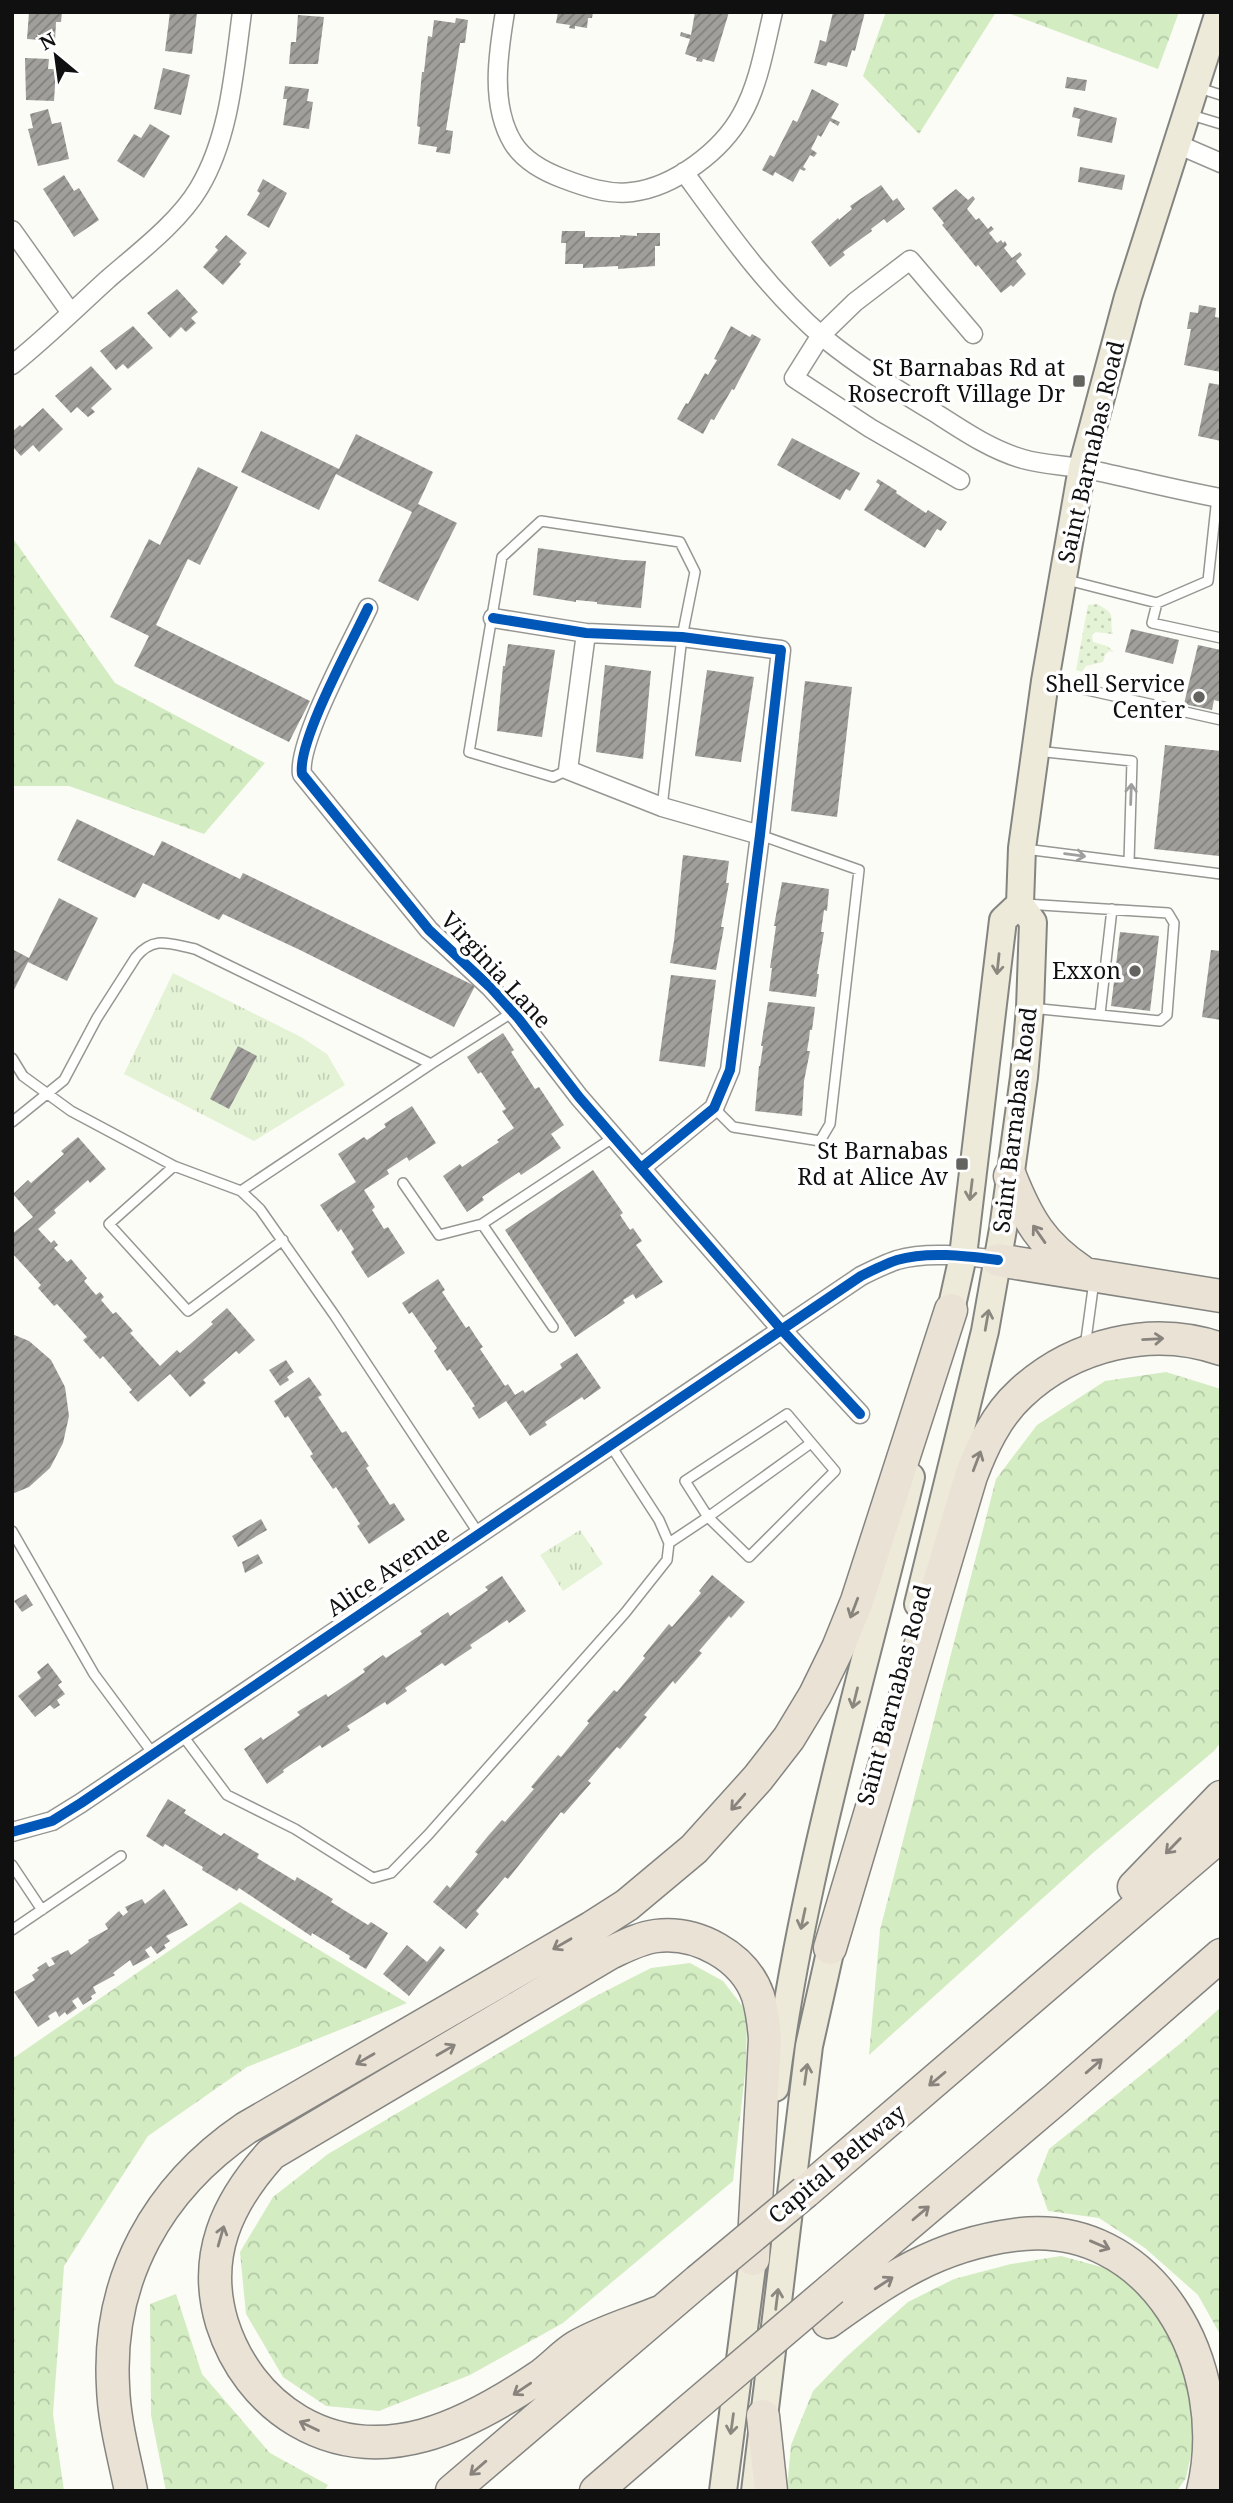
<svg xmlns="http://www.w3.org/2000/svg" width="1233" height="2503" viewBox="0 0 1233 2503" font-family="'Noto Serif',serif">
<defs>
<pattern id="grass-dots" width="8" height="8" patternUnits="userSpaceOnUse" patternTransform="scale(1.75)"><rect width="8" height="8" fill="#e4f3d5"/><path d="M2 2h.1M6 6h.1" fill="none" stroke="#c3cfb6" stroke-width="1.8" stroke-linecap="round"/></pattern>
<pattern id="forest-crowns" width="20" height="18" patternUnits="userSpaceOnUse" patternTransform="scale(1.75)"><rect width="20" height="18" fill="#d3ecc2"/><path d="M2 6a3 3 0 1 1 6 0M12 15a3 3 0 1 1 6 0" fill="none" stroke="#b4c9a6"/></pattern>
<pattern id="park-tufts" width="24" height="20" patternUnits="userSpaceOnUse" patternTransform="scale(1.75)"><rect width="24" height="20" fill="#e4f3d5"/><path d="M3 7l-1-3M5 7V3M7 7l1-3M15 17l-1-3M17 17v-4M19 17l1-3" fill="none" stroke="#c3cfb6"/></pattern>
<pattern id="building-hatch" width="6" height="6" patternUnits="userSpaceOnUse" patternTransform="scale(1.75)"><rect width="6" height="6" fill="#a09f9b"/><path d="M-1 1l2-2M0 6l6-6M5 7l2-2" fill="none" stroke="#81807d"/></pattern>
</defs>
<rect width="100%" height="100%" fill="#fcfcf6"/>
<path fill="url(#grass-dots)" d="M1097 604C1119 616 1108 615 1113 634L1095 632 1092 636 1093 642 1107 646 1114 652 1109 651 1105 655 1103 662 1086 666 1082 672 1076 670 1088 605Z"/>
<path fill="url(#forest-crowns)" d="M886 12H996L919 134 863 76Z
M1005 12H1179L1158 69Z
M12 537 115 683 265 763 204 834 69 786H12Z
M1166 1372 1221 1389V1742L1214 1751 1094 1852 869 2055 880 1930 996 1479 1037 1425 1105 1381Z
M240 1902 407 2003 247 2067 148 2136 64 2266 53 2414 64 2491H12V2059Z
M690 1963 723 1981 747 2012 746 2064 733 2181 563 2323 470 2375 379 2411 326 2406 283 2377 246 2314 240 2252 273 2197 328 2154 592 1998 651 1968Z
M1221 2007V2336L1198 2295 1145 2248 1099 2218 1048 2211 1037 2180 1049 2149 1181 2043Z
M1061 2256 1109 2269 1151 2301 1177 2338 1192 2385 1196 2430 1186 2478 1177 2491H790L787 2487 791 2445 813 2391 845 2358 908 2302 954 2279 1011 2264Z
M176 2294 202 2374 270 2453 328 2485 324 2491H166L151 2415 150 2304Z"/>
<path fill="url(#park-tufts)" d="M173 973 301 1037 327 1054 345 1085 254 1141 124 1074Z
M580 1530 603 1564 563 1591 540 1555Z"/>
<path fill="url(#building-hatch)" d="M29 12H62L61 22H56L55 41 27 39Z
M170 12 197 13 192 54 165 51Z
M558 12H593L592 18H588L587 28 575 26V29L569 28 570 25 556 23Z
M695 12H729L714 62 703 59 702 62 696 61 697 58 685 54 690 39 680 36 681 32 691 35Z
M833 12H865L855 51 852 50 847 67 828 62 826 66 814 63 820 40 826 42Z
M298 15 324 17 318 64H289L291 42H296Z
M456 18 468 20 465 43H460L449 111 446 130 453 131 450 154 436 152 437 147 418 144 420 127 417 126 422 72H424L428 36 432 37 434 20 455 23Z
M25 58 49 59 48 69H56L54 101 26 100Z
M163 68 190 75 181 115 154 109Z
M1067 77 1087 80 1085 91 1065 88Z
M285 86 309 89 307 101 313 102 309 129 283 125 287 99H283Z
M812 89 839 104 831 118 840 122 838 126 830 121 821 137 818 135 811 149 817 153 814 157 810 155 803 167 806 169 804 171 800 169 793 182 775 172 773 176 762 170 770 155 774 157 793 120 797 122 799 118Z
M1074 107 1117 118 1112 143 1077 136 1080 119 1072 117Z
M48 109 52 124 61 122 69 159 38 166 28 129 33 128 30 114Z
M150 124 170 136 144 178 117 161 134 134 141 138Z
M1080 167 1125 175 1122 190 1078 182Z
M64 175 74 191 79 188 99 220 74 237 43 189Z
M263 179 287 193 269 228 247 215 260 193 257 191Z
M881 185 893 201 897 198 905 209 887 223 884 219 871 229 872 231 843 252 845 255 830 267 811 242 838 218 839 220 852 209 850 206Z
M956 189 968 200 973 196 975 199 967 209 976 220 979 218 988 229 991 226 994 229 989 233 997 243 1001 240 1003 243 1005 241 1007 245 1004 248 1012 258 1020 252 1022 255 1016 261 1026 274 1013 287 1011 285 1001 293 978 265 976 267 942 225 944 223 932 208Z
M562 231H585V237H620V235L637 236V233H660V246H655V266L618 269V266L583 268V264H565L566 243H561Z
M226 235 247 253 239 262 241 264 223 285 203 267 218 250 215 247Z
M177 289 198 312 191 318 196 323 186 332 181 327 170 338 147 313Z
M1199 305 1216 308 1215 317 1221 318V372L1184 365 1191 329H1187L1190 312 1198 313Z
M133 326 153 348 128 369 123 364 116 370 100 351Z
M731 326 750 337 752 334 761 339 734 390 732 389 714 420 711 419 703 434 677 419 686 403 688 404 705 373 708 375 717 360 714 359Z
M91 366 112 389 91 408 95 412 88 417 77 407 71 413 55 396Z
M1209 383 1221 385V441L1198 436Z
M43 408 63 429 39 452 33 445 21 456 12 446V432L20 425 22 427Z
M261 431 339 469 356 434 433 472 418 504 457 523 418 601 378 581 412 512 336 474 319 510 241 472Z
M792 438 860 473 850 491 846 489 840 500 777 465Z
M198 467 238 487 200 565 188 559 156 625 310 701 289 742 134 666 149 636 110 617 149 539 160 545Z
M878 479 897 491 896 493 926 513 928 510 947 522 941 531 937 529 925 548 864 510 880 485 876 482Z
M538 548 623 560 646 561 641 608 597 604V602L576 600V602L533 595Z
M1131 629 1179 640 1173 664 1125 652Z
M508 644 555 650 542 737 497 731 503 666H505Z
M1198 645 1221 650V702L1214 700 1212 710 1184 704Z
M605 665 651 671 643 759 596 752Z
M707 670 754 677 741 762 695 756Z
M805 681 852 687 837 817 791 811Z
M1165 745 1221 751 1219 856 1154 849Z
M77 819 154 856 162 841 240 879 243 873 475 986 454 1027 300 950 223 914 219 920 143 883 135 898 57 860Z
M683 855 729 861 726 883H729L721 927H724L716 970 670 963 674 941Z
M782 882 829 889 827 911 824 910 821 932H824L817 974H819L816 997 769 991 772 968H770L776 926H774Z
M59 898 98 918 67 981 28 962 12 994V949L29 958Z
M1120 932 1159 936 1150 1011 1111 1006Z
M1211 950 1221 951V1020L1202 1017Z
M671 975 716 980 705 1067 659 1061Z
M768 1002 815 1007 812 1030H810L809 1039 807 1051H810L804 1081 802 1116 755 1111 759 1066H760L763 1046H761Z
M503 1033 514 1050 511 1052 535 1089 539 1087 564 1125 551 1134 561 1148 521 1175 519 1172 482 1197 484 1200 467 1212 443 1176 460 1164 462 1167 499 1142 497 1140 514 1128 502 1111 506 1109 481 1072 478 1074 467 1057Z
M238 1046 257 1056 229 1109 210 1099Z
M412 1106 436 1143 409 1161 407 1157 387 1170 389 1174 364 1190 375 1207 372 1210 384 1229 388 1227 405 1253 368 1278 351 1252 354 1249 341 1229 338 1232 320 1205 356 1182 338 1154 364 1137 367 1140 386 1127 384 1124Z
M78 1137 106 1169 90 1183 88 1180 54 1210 56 1213 38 1229 51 1243 54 1240 58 1245 54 1248 67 1262 71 1259 87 1278 84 1281 96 1295 100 1292 104 1297 101 1300 113 1314 116 1312 125 1322 133 1331 130 1333 160 1366 177 1350 180 1353 213 1324 211 1322 227 1308 255 1340 239 1354 236 1351 203 1380 206 1383 190 1397 170 1374 138 1402 129 1392 132 1390 103 1356 100 1359 92 1350 83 1340 87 1337 57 1304 54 1306 38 1288 41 1285 12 1253V1234L33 1217 13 1194 28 1180 31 1183 64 1154 61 1151Z
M593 1170 623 1213 620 1215 630 1230 633 1228 642 1241 636 1245 663 1282 636 1299 633 1294 623 1300 625 1303 575 1337 505 1230Z
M438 1279 445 1290 442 1292 466 1328 469 1326 476 1337 483 1347 480 1349 505 1386 508 1384 515 1395 523 1390 525 1393 562 1368 560 1364 577 1353 601 1388 584 1400 582 1397 545 1422 547 1425 530 1436 506 1401 479 1419 472 1408 475 1406 450 1369 447 1371 434 1351 437 1348 412 1312 409 1314 402 1303Z
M12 1334 29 1341 51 1360 65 1387 69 1416 63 1443 50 1468 29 1487 12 1494Z
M286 1360 294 1372 287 1377 289 1380 280 1386 269 1370Z
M309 1377 322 1395 318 1397 342 1433 346 1431 369 1466 366 1468 390 1505 394 1503 405 1520 369 1544 357 1526 360 1524 336 1487 333 1489 310 1456 313 1454 288 1416 285 1418 274 1401Z
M261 1519 267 1530 238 1547 232 1536Z
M258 1554 263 1563 245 1573 242 1562Z
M712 1575 745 1602 731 1618 729 1616 699 1651 702 1653 675 1684 673 1681 644 1715 647 1717 620 1749 617 1747 588 1781 591 1783 564 1814 561 1812 508 1879 505 1877 476 1911 479 1914 466 1929 433 1902 447 1885 450 1888 478 1854 475 1852 488 1836 502 1820 505 1822 534 1789 531 1787 558 1755 561 1757 589 1723 587 1721 614 1690 617 1692 645 1658 643 1656 669 1624 672 1627 701 1593 699 1591Z
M502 1576 526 1611 509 1623 507 1620 470 1645 472 1648 445 1666 442 1663 405 1688 407 1691 387 1705 385 1702 347 1726 350 1730 322 1748 320 1745 283 1770 284 1772 267 1784 244 1749 261 1737 263 1740 300 1715 297 1712 326 1694 328 1697 365 1672 363 1669 372 1663 383 1655 386 1658 422 1634 420 1631 448 1612 450 1616 488 1590 485 1587Z
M26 1594 33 1605 22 1612 14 1601Z
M48 1663 62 1682 58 1685 65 1694 57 1700 60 1705 54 1709 50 1705 35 1717 18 1696 41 1678 37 1672Z
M168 1799 186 1810 184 1813 221 1836 224 1833 259 1854 257 1858 295 1881 297 1877 333 1899 331 1902 368 1925 371 1922 388 1933 366 1969 349 1959 350 1956 312 1933 311 1936 239 1888 237 1891 202 1870 203 1867 165 1844 163 1847 146 1836Z
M164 1889 188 1925 166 1936 170 1941 164 1945 166 1948 157 1954 151 1946 145 1950 150 1957 133 1966 130 1960 113 1973 115 1975 93 1987 96 1993 91 1996 92 1999 83 2005 78 1997 72 2001 77 2008 67 2015 65 2012 59 2017 56 2011 48 2016 50 2019 38 2027 14 1992 35 1980 32 1975 39 1970 37 1968 46 1962 49 1967 55 1964 51 1958 68 1950 71 1955 89 1942 88 1940 108 1929 105 1924 119 1911 123 1916 128 1912 125 1907 142 1899 145 1904Z
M407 1945 427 1962 440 1946 445 1950 409 1996 383 1974Z"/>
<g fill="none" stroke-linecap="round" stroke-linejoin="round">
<defs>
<path id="service" d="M1199 88 1221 95
M1188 114 1221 124
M1067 580 1157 603 1208 581 1217 497
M1157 603 1152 623 1221 638
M1047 681 1221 720
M1036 751 1132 761 1129 862
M568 770 553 777 469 752 502 557 541 521 680 542 695 572 682 637 662 807
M1025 849 1221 874
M1025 904 1168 913 1174 923 1167 1015 1160 1021 1031 1008
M1100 1014 1112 909
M12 1058 23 1076 71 1111 174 1166 241 1191 260 1209 335 1316 479 1534
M714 1108 733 1127 820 1141 830 1124 859 870 760 835
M12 1122 64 1080 97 1018 136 957C154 935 170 944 195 949L431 1064 513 1012
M174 1166 109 1224 188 1311 283 1240
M403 1183 439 1235 482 1224 614 1137
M241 1191 431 1064
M482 1224 553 1327
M1085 1347 1094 1281
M12 1531 94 1674 154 1755
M669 1543 708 1517 685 1481 787 1414 835 1471 749 1557 708 1517 811 1443
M183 1736 227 1795 295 1829 373 1878 391 1873 428 1835 625 1613 667 1560 669 1543 659 1520 611 1446
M12 1865 42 1910
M12 1930 121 1856"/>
<path id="minor" d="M505 12C498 54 490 105 513 143 524 161 545 172 564 179 585 187 609 195 632 192 674 187 722 151 742 114 759 84 765 45 773 12
M1177 144 1221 163
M684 172C727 231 768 290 824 338 858 366 896 389 934 412 962 430 991 450 1023 459 1043 465 1065 465 1086 469 1131 478 1176 490 1221 498
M12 230 71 313
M12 365C46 338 76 308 108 279 138 253 179 222 199 188 230 136 234 71 242 12
M960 480 870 428 794 378 821 335 855 302 910 260 973 334
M368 608C352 642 297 742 302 774L429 930 490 987 518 1018 579 1097 781 1329 860 1414
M493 618 586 633 682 637 781 650 760 835 730 1070 714 1108 641 1168
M586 633 568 770 662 807 760 835
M12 1832 52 1821 81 1803 861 1276C873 1270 885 1264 897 1260 928 1251 966 1256 998 1260"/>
<path id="primary" d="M947 1328 963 1256 1003 920 1020 904
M918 1604 985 1331 1003 1229 1024 1077 1030 1008 1033 922 1020 904 1022 848 1045 681 1082 468 1128 297 1219 12
M775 2088C801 1881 862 1680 911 1477
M723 2491 753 2259
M755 2491 809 2046 835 1930"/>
<path id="motorway" d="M1010 1176C1027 1219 1042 1245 1081 1271
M998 1260 1221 1296
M1134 1887 1221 1797
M830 1948 971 1476C982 1447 996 1416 1020 1394 1073 1344 1152 1325 1221 1349
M805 2192 1221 1835
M832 2289 1057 2098 1221 1955
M660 2312C633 2323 601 2332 576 2347 563 2355 552 2368 539 2377 468 2425 382 2470 298 2421 261 2399 235 2364 222 2323 202 2256 227 2203 271 2154L610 1953C625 1946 640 1938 656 1936 697 1931 744 1956 758 1996 762 2010 764 2025 765 2039L753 2259
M828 2322C888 2279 937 2245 1014 2235 1152 2216 1233 2366 1203 2491
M763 2416 771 2491
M131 2491C124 2456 114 2421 113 2386 107 2278 158 2188 246 2128L591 1928 627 1905 694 1849 758 1778 789 1738 815 1695 838 1648 857 1601 951 1310
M452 2491 698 2281
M596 2491 684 2415"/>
</defs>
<use href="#service" stroke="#969694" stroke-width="12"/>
<use href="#minor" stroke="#969694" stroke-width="21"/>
<use href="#primary" stroke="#848481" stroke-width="30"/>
<use href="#motorway" stroke="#848481" stroke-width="35"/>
<use href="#service" stroke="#fffffe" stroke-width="9"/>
<use href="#minor" stroke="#fffffe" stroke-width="18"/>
<use href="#primary" stroke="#eeeada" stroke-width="26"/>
<use href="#motorway" stroke="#ebe2d6" stroke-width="32"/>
<defs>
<path id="motorway-bridge" d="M698 2281 805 2192
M684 2415 832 2289"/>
</defs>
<use href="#motorway-bridge" stroke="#848481" stroke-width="35" stroke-linecap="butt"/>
<use href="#motorway-bridge" stroke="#ebe2d6" stroke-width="32"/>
<defs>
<path id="cycleway" d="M368 608C352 642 297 742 302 774L429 930 490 987 518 1018 579 1097 781 1329 860 1414
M493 618 586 633 682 637 781 650 760 835 730 1070 714 1108 641 1168
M12 1832 52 1821 81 1803 861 1276C873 1270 885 1264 897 1260 928 1251 966 1256 998 1260"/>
</defs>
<use href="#cycleway" stroke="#fff" stroke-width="15"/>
<use href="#cycleway" stroke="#0057b8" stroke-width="10"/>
</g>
<defs><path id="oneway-shaft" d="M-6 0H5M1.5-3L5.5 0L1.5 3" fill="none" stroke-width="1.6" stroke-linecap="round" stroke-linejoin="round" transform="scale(1.75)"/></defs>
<g stroke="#9f9f9f">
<use href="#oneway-shaft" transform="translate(1131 794) rotate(-88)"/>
<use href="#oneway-shaft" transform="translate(1075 855) rotate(7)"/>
</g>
<g stroke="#8a887f">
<use href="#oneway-shaft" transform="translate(998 964) rotate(96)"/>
<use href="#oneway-shaft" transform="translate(971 1190) rotate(97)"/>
<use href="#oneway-shaft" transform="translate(987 1320) rotate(-80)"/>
<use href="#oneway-shaft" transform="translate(855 1698) rotate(104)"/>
<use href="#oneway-shaft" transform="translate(803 1919) rotate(102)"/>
<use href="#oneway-shaft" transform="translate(806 2074) rotate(-82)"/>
<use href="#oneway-shaft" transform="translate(777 2299) rotate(-83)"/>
<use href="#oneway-shaft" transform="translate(732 2424) rotate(98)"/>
</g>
<g stroke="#88847d">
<use href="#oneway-shaft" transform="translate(1039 1234) rotate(-125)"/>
<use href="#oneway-shaft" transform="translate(1153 1339) rotate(-3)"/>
<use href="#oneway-shaft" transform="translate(977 1461) rotate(-69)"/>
<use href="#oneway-shaft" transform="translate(854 1608) rotate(111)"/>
<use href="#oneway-shaft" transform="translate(738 1802) rotate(131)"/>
<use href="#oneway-shaft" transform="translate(1173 1846) rotate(134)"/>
<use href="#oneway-shaft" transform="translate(562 1944) rotate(150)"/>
<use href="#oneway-shaft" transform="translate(446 2050) rotate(-30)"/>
<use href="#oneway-shaft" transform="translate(365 2059) rotate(150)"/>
<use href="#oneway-shaft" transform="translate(1094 2066) rotate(-41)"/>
<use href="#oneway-shaft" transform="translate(937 2079) rotate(140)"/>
<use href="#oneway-shaft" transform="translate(921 2213) rotate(-40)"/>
<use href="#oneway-shaft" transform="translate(221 2236) rotate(-74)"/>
<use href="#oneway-shaft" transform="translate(1100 2245) rotate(23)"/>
<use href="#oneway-shaft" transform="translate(884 2283) rotate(-33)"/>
<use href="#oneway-shaft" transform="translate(522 2389) rotate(146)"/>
<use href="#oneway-shaft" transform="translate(309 2426) rotate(-154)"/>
<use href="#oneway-shaft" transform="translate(478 2468) rotate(139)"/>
</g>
<g fill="#636360" stroke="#fff" stroke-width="2.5">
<rect x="1072" y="374" width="14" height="14" rx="3.5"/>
<circle cx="1199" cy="697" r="7"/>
<circle cx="1135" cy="971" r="7"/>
<rect x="955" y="1157" width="14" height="14" rx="3.5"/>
</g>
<g text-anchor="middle" stroke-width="7" stroke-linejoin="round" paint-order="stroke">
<g font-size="23" fill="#101010" stroke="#fff" text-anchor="end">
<text x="1065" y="376">St Barnabas Rd at<tspan x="1065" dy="26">Rosecroft Village Dr</tspan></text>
<text x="1185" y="692">Shell Service<tspan x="1185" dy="26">Center</tspan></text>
<text x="1121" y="979">Exxon</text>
<text x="948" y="1159">St Barnabas<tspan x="948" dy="26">Rd at Alice Av</tspan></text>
</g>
<g font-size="23" fill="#101010" stroke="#fff">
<text transform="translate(1091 452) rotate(-77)" y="8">Saint Barnabas Road</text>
<text transform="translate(496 970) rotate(47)" y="8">Virginia Lane</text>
<text transform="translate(1015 1120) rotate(-83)" y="8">Saint Barnabas Road</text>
<text transform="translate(388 1571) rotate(-34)" y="8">Alice Avenue</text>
<text transform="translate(894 1695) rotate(-75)" y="8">Saint Barnabas Road</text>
<text transform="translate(837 2164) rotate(-40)" y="8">Capital Beltway</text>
</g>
</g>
<rect width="1233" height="2503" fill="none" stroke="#101010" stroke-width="28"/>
<g transform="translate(56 56) rotate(331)" stroke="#ffffff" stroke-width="5" paint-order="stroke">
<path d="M0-5L12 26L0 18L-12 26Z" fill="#101010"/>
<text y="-10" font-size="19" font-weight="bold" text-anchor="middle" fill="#101010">N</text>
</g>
</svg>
